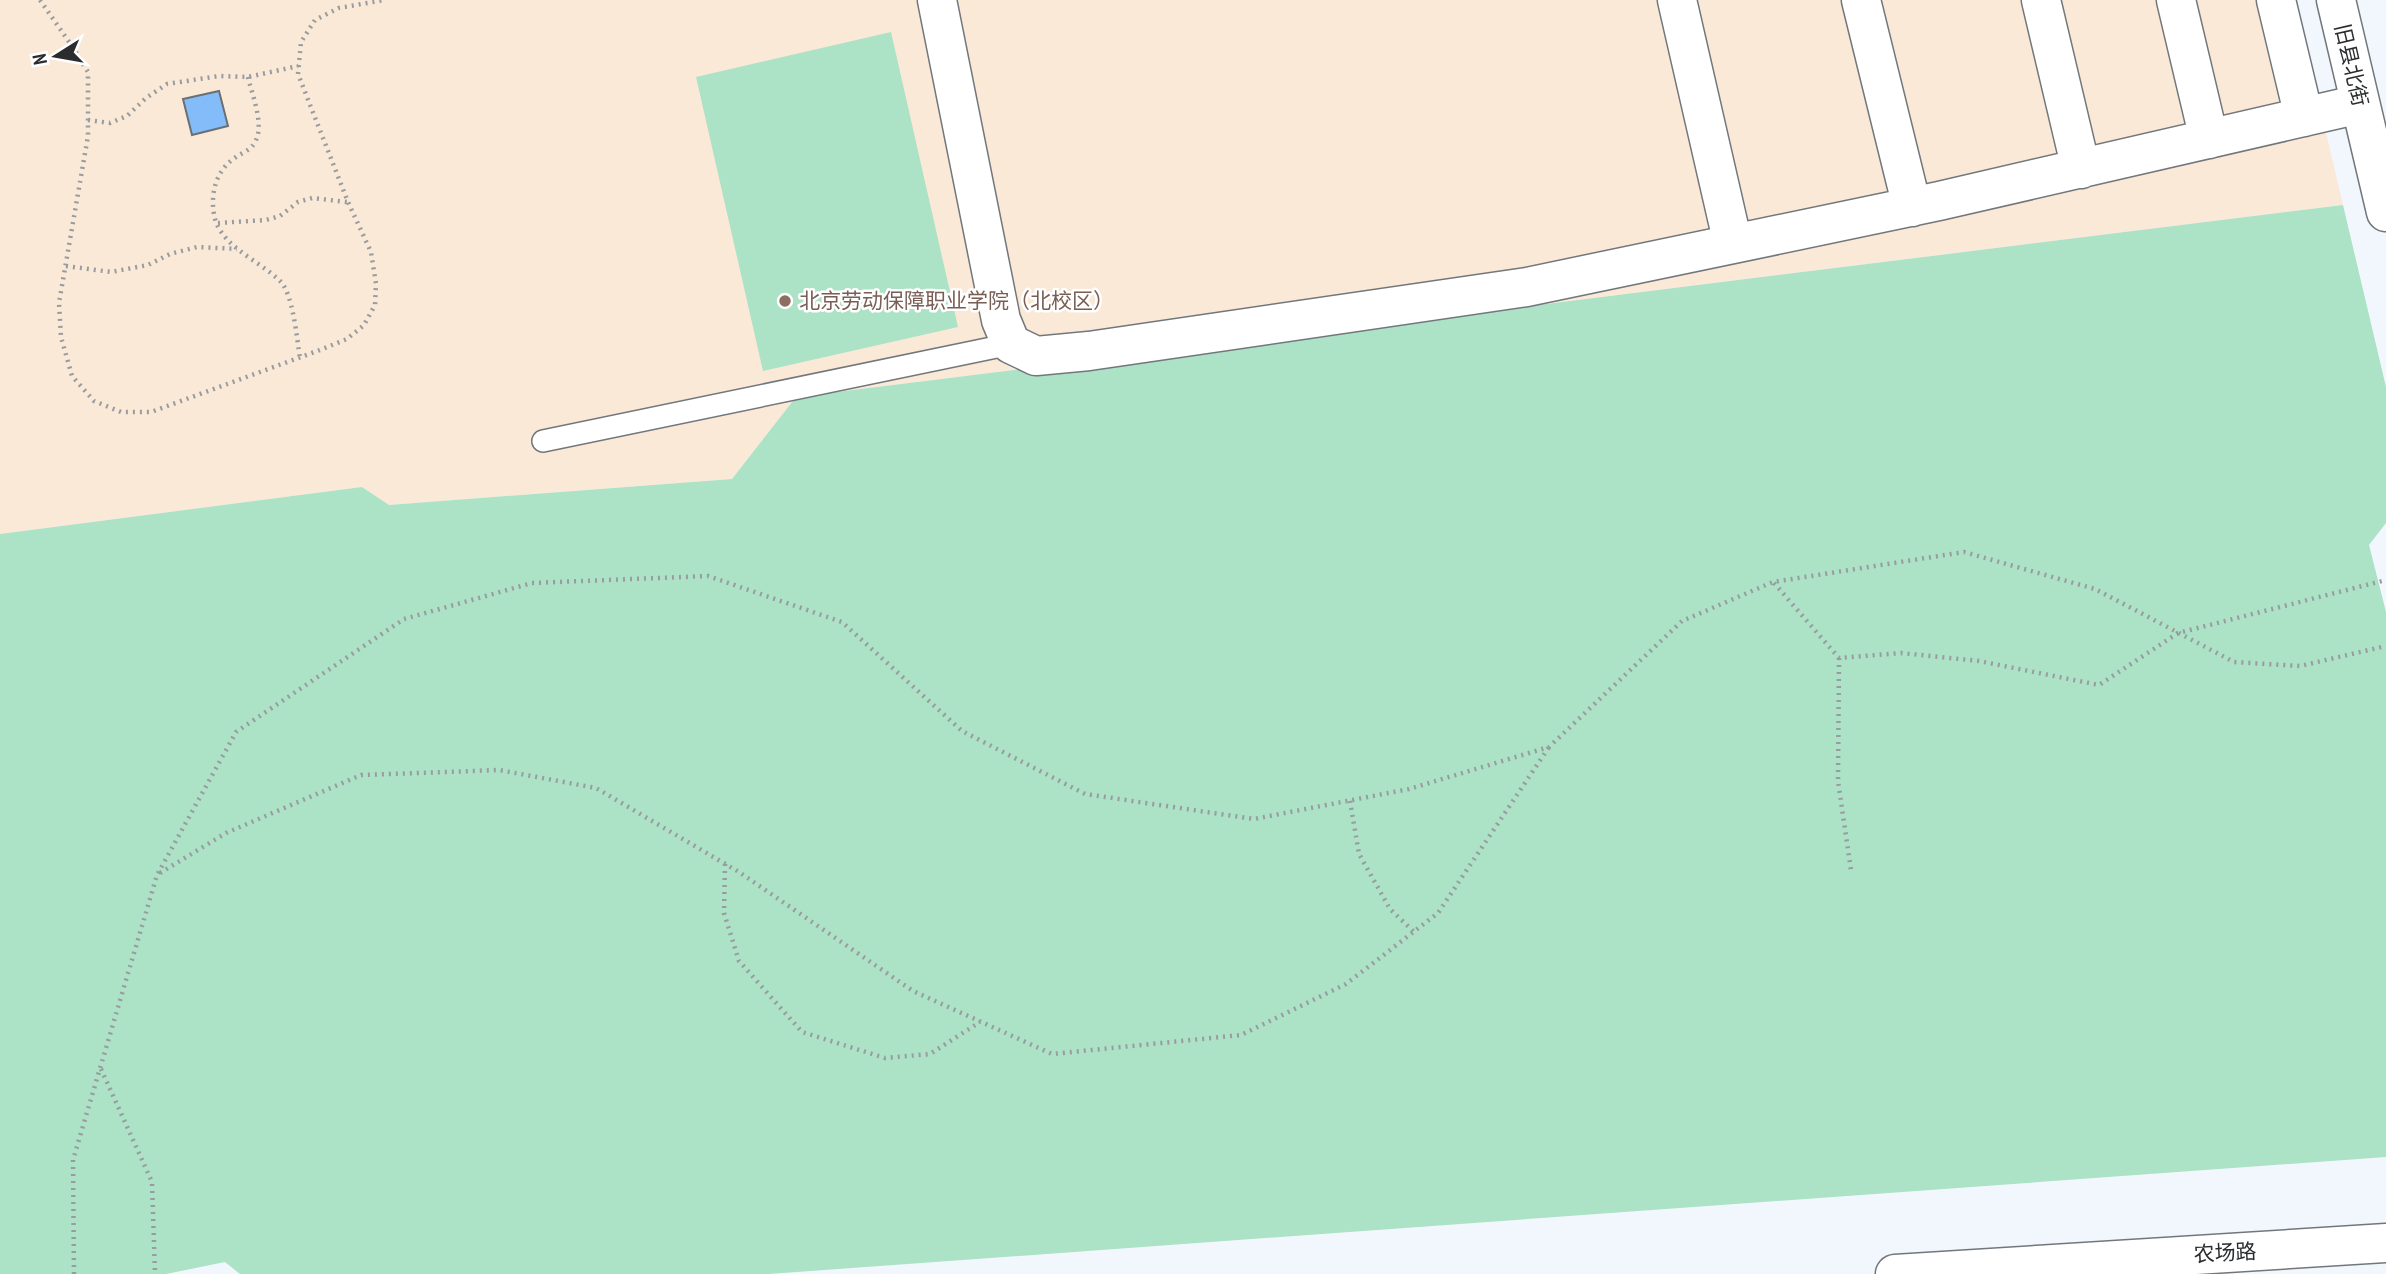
<svg xmlns="http://www.w3.org/2000/svg" width="2386" height="1274" viewBox="0 0 2386 1274" font-family="'PT Sans Narrow','Noto Sans SC',sans-serif">
<rect width="100%" height="100%" fill="#f2f7fd"/>
<path fill="#fae9d7" d="M0 0H2295L2343 205 796 397 732 479 388 505 362 487 0 534Z"/>
<path fill="#ace2c5" d="M891 32 958 327 763 371 696 77Z
M2343 205 2386 387V523L2369 545 2386 612V1157L769 1274H240L225 1262 166 1274H0V534L362 487 389 505 732 479 796 397Z"/>
<path fill="#84bcf9" stroke="#6a6f74" stroke-width="2" d="M219 91 228 126 192 135 183 99Z"/>
<g fill="none" stroke-linecap="round" stroke-linejoin="round">
<defs>
<path id="service" d="M543 441 1011 344"/>
<path id="minor" d="M937 0 1001 320 1011 344 1036 356 1089 351 1527 287 1939 201 2360 104
M1677 0 1733 244
M1861 0 1912 207
M2041 0 2081 169
M2176 0 2209 139
M2276 0 2304 117"/>
<path id="tertiary" d="M2336 0 2386 212
M1895 1274 2386 1243"/>
</defs>
<use href="#service" stroke="#72777c" stroke-width="24"/>
<use href="#minor" stroke="#72777c" stroke-width="41"/>
<use href="#tertiary" stroke="#72777c" stroke-width="41"/>
<path stroke="#989ca0" stroke-width="4.5" stroke-dasharray="2 5" stroke-linecap="butt" d="M40 0 74 49 88 72V136L59 303 61 337 72 376 94 401 121 412H151L320 350 347 339 364 325 375 305 376 284 371 252 348 202 298 74 301 42 315 20 339 8 384 0
M248 77C252 95 264 123 256 140 252 150 243 152 236 157 217 169 210 192 214 214 218 245 260 261 280 281 293 293 297 340 300 358
M88 120 110 123 127 116 146 98 167 84 219 76 248 77 298 66
M218 223 266 220 280 216 298 202 312 198 347 202
M66 266 111 272 148 265 170 254 197 247 237 249
M1774 583 1839 658 1901 653 1979 661 2099 685 2178 633 2386 580
M1839 658 1838 781 1851 870
M1350 801 1359 854 1390 909 1414 932
M725 864 724 913 739 961 802 1032 885 1058 930 1054 980 1022
M160 873 226 833 361 775 499 770 596 788 739 872 913 991 1052 1054 1241 1035 1346 984 1438 913 1549 747
M101 1069 152 1182 155 1274
M74 1274 73 1160 157 875 236 732 404 619 532 583 708 576 842 622 962 731 1085 794 1254 819 1409 789 1549 747 1682 621 1773 582 1964 552 2095 589 2234 662 2300 666 2386 646"/>
<use href="#service" stroke="#fff" stroke-width="21"/>
<use href="#minor" stroke="#fff" stroke-width="38"/>
<use href="#tertiary" stroke="#fff" stroke-width="38"/>
</g>
<circle fill="#8d6e63" stroke="#fff" stroke-width="2.5" cx="785" cy="301" r="7"/>
<g text-anchor="middle" stroke-width="5" stroke-linejoin="round" paint-order="stroke">
<g font-size="21" fill="#2a2c2e" stroke="#fff">
<text transform="translate(2351 65) rotate(77)" y="7">旧县北街</text>
<text transform="translate(2225 1253) rotate(-3)" y="7">农场路</text>
</g>
<g font-size="21" fill="#785e54" stroke="#fff" text-anchor="start">
<text x="799" y="308">北京劳动保障职业学院（北校区）</text>
</g>
</g>
<g transform="translate(56 56) rotate(259)" stroke="#ffffff" stroke-width="5" paint-order="stroke">
<path d="M0-5L12 26L0 18L-12 26Z" fill="#2a2c2e"/>
<text y="-10" font-size="19" font-weight="bold" text-anchor="middle" fill="#2a2c2e">N</text>
</g>
</svg>
